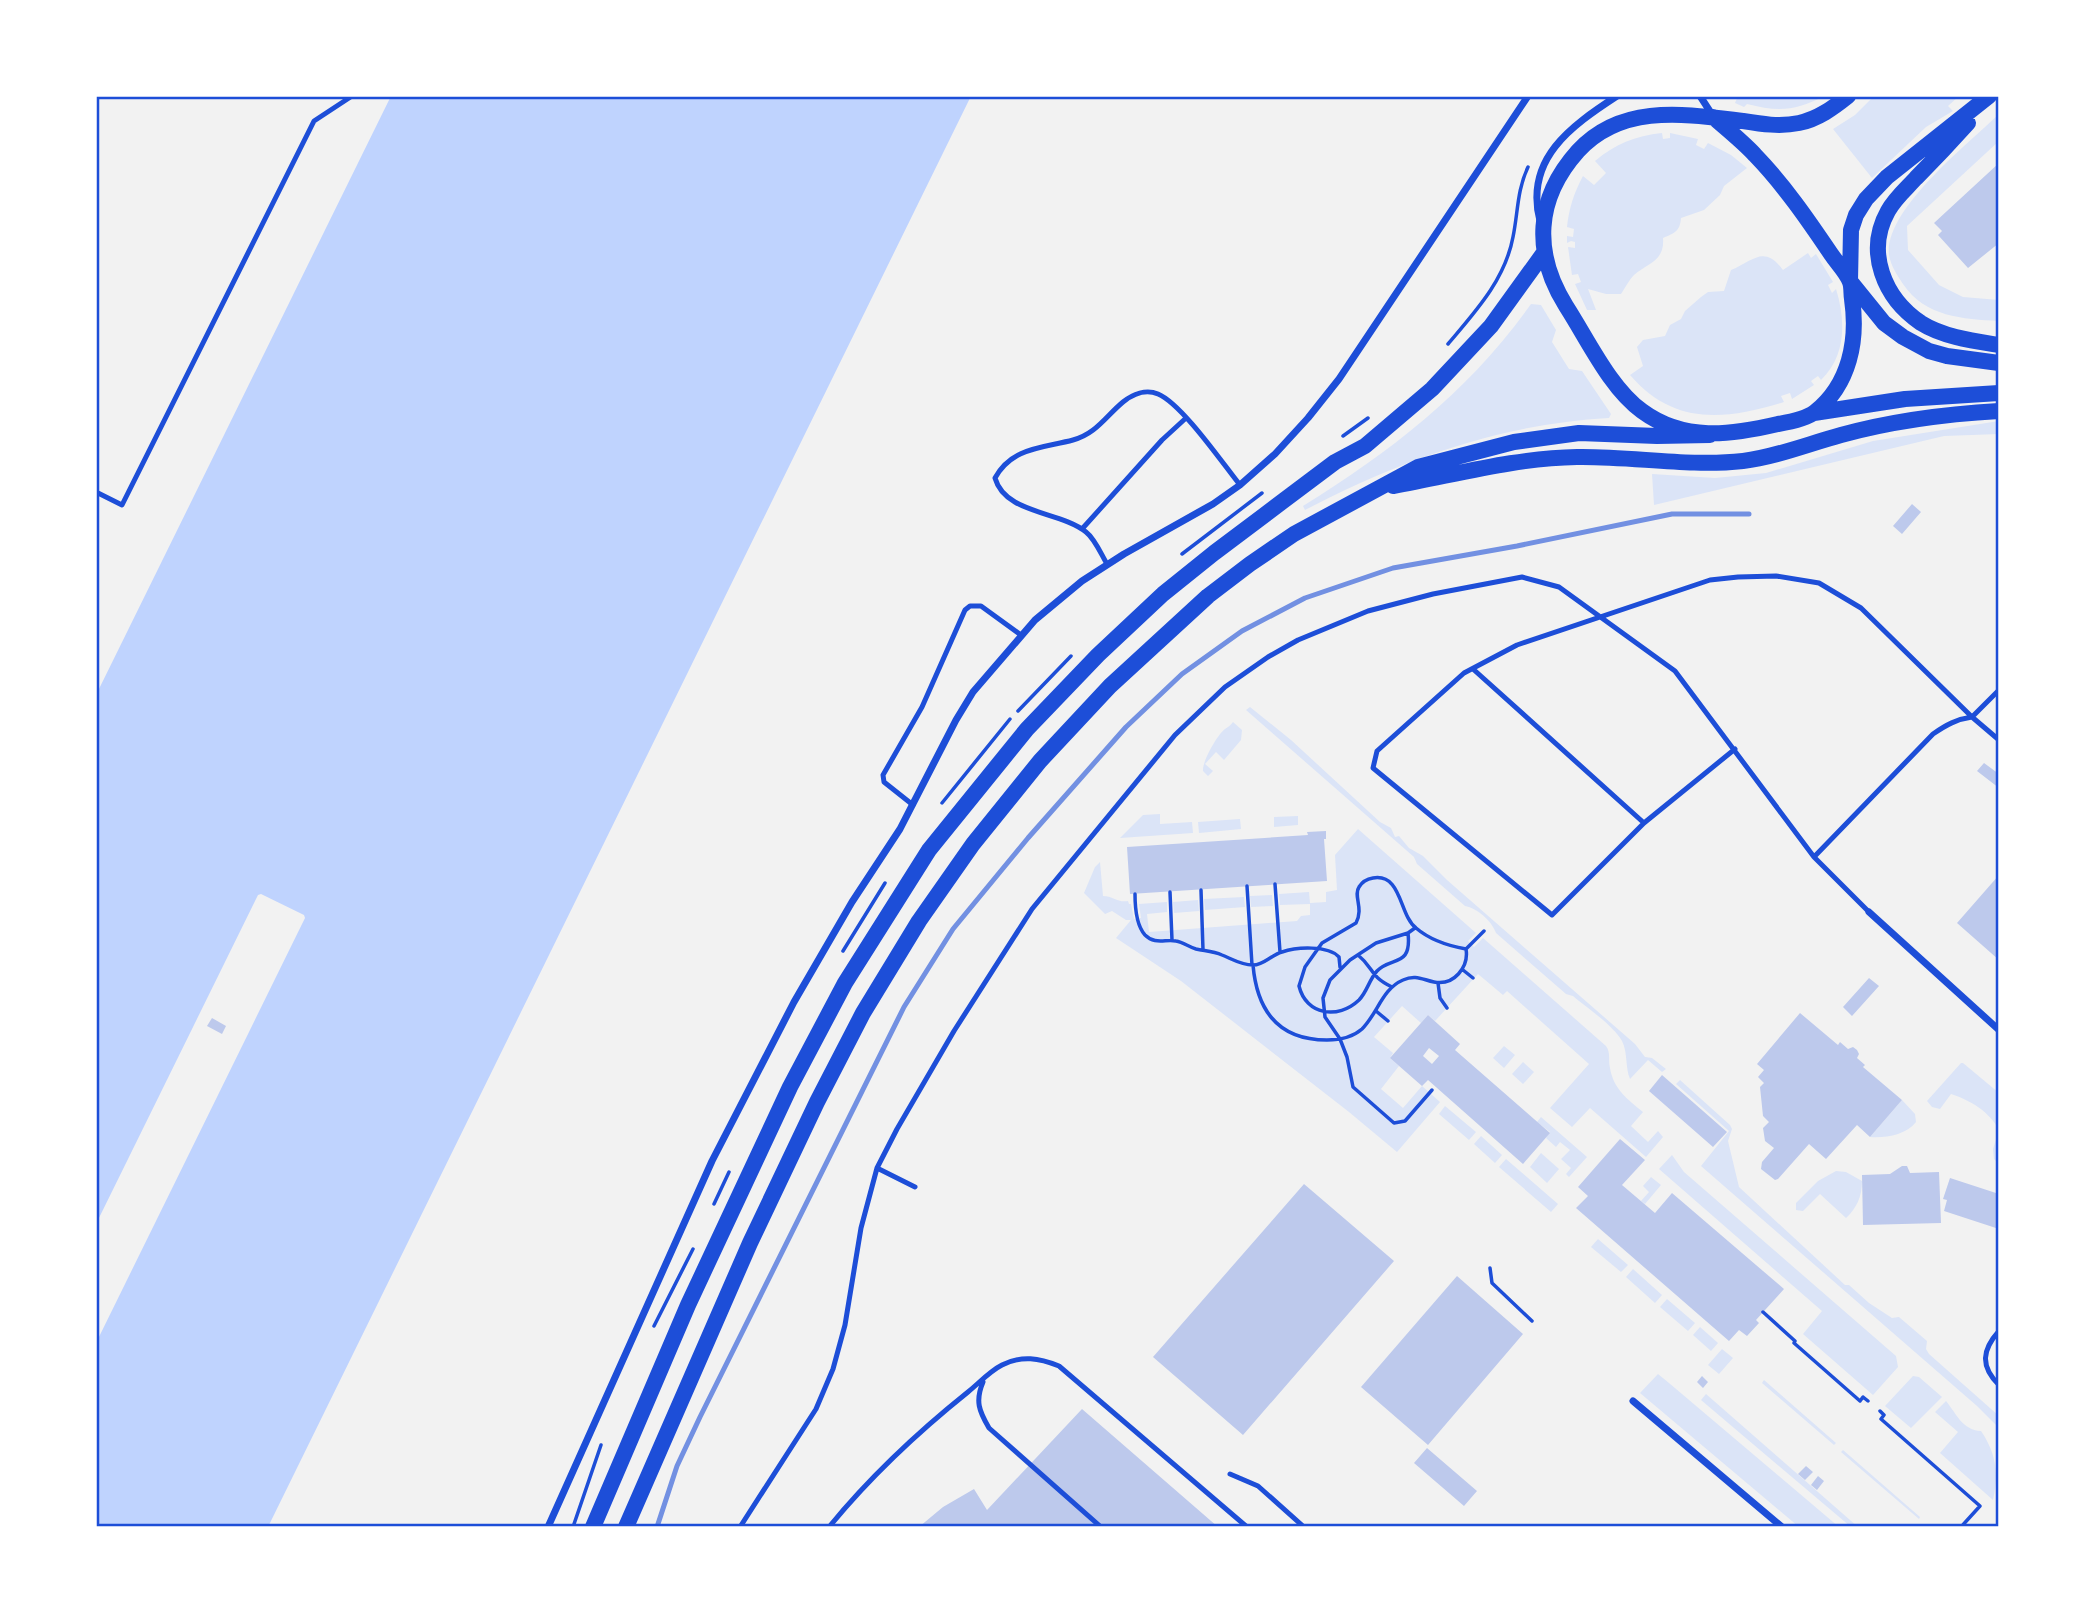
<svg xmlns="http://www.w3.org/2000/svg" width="2095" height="1623" viewBox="0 0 2095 1623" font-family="Overpass,sans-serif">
<rect width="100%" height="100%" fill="#f2f2f2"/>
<path fill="#dbe4f7" d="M1738 96H1824C1796 111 1778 112 1747 104L1744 107 1735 103Z
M1874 96H1959L1948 106 1953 111 1926 127 1872 178 1833 129 1855 115Z
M1999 114V141L1907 226 1908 250 1939 285 1963 297 1999 300V321C1963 319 1925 317 1903 284 1897 275 1891 266 1889 255 1884 210 1968 144 1999 114Z
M1662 133 1663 139 1670 138V133L1698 139 1696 145 1704 149 1708 143 1731 155 1747 168 1724 186 1720 195 1704 210 1681 218C1680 231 1675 233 1663 238 1665 261 1648 263 1634 275 1629 280 1625 288 1621 294H1606L1588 289 1596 310H1587L1575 284 1581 282 1578 274 1572 275 1568 247 1575 248V242L1571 241 1567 243V236L1573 237 1574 229 1567 227C1569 208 1574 193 1583 176L1594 185 1606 173 1595 161C1615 144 1635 136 1662 133Z
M1808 253 1811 258 1816 254 1833 282 1828 285 1832 293 1836 289C1846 321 1846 356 1821 380L1818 376 1811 381 1814 385 1792 399 1790 393 1781 396 1784 402C1725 420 1674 426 1630 375L1643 366 1637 347 1643 340 1665 336 1670 325 1681 319 1685 311 1701 297 1708 292 1724 291 1731 270C1753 261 1764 244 1783 270Z
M1531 304 1541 305 1556 330 1552 342 1569 369 1582 371 1611 414 1609 418C1500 424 1401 460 1305 510L1303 506C1394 449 1468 392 1531 304Z
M1999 421V434L1944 436 1654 505 1652 474 1715 478 1766 473 1873 441Z
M1250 707 1291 740 1380 822 1391 828 1395 837 1399 836 1409 848 1423 856 1447 880 1635 1044 1645 1057 1652 1058 1666 1069 1662 1072 1648 1060 1630 1079C1625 1067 1628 1053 1622 1041 1613 1025 1587 1008 1573 996L1566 994 1496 933C1492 921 1477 908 1465 906L1417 864 1414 857 1246 710Z
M1233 722 1242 730 1241 740 1224 760 1216 752 1205 764 1213 771 1208 776 1203 771C1202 762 1217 735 1225 729 1228 727 1231 725 1233 722Z
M1160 814V824L1192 822 1193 833 1120 838 1143 815Z
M1298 816V825L1274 827V817Z
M1240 819 1241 829 1199 833 1198 822Z
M1358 829 1476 933 1468 941 1474 947 1483 938 1606 1046C1611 1053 1608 1059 1610 1068 1613 1088 1627 1099 1643 1112L1631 1126 1648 1142 1658 1131 1663 1137 1646 1157 1590 1108 1572 1127 1550 1108 1589 1064 1507 991 1503 995 1478 974 1435 1021 1428 1015 1421 1023 1402 1006 1374 1037 1393 1053 1390 1058 1399 1066 1381 1089 1403 1108 1422 1086 1440 1102 1397 1152 1349 1112 1181 981 1116 938 1131 920H1126L1112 911 1105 914 1084 893 1095 867 1100 862 1103 896C1113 896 1118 903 1128 901L1129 904H1131L1134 919 1141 918 1139 904 1167 902V912L1147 914 1149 932 1297 921 1301 916 1310 915V904L1280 905 1279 894 1309 892 1310 903 1326 902V892L1337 890 1335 855Z
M1272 895 1273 906 1251 907 1250 896Z
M1244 897 1245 907 1205 910 1204 899Z
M1198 900 1199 911 1174 913 1173 902Z
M1504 1046 1515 1055 1504 1068 1493 1058Z
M1523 1062 1534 1072 1523 1084 1512 1074Z
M1961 1063H1963L1999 1093V1164L1994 1159 1993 1149 1999 1130C1990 1112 1970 1100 1951 1094L1940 1109 1932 1107 1927 1101Z
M1680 1080 1730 1125 1732 1129 1728 1141 1739 1187 1845 1285H1849L1869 1303 1892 1318 1899 1317 1927 1341 1926 1349 1929 1354 1999 1416V1428L1977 1406 1701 1166 1729 1131 1676 1084Z
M1902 1100 1915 1114 1916 1122C1906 1135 1886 1138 1870 1137Z
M1445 1106 1476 1132 1469 1140 1439 1114Z
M1541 1117 1587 1157 1569 1177 1566 1174 1571 1168 1561 1159 1570 1150 1560 1142 1556 1147 1546 1138 1550 1132 1537 1122Z
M1481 1136 1502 1155 1495 1163 1474 1144Z
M1541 1153 1559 1169 1547 1183 1530 1167Z
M1672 1155 1684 1172 1896 1356 1898 1367 1873 1395 1803 1334 1822 1311 1659 1169Z
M1506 1159 1558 1204 1551 1212 1499 1167Z
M1836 1171 1846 1172 1862 1181C1862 1196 1857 1208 1846 1218L1820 1194 1803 1211 1796 1210V1203L1818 1181Z
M1651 1177 1661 1185 1645 1204 1641 1201 1649 1192 1643 1186Z
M1598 1239 1628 1265 1621 1272 1591 1247Z
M1633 1269 1662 1295 1655 1303 1626 1277Z
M1667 1299 1695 1323 1688 1331 1660 1307Z
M1700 1327 1718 1343 1711 1351 1693 1335Z
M1722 1349 1733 1358 1719 1374 1708 1365Z
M1658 1374 1669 1383 1839 1527H1799L1640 1393Z
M1913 1376 1919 1377 1942 1397 1911 1428 1885 1406Z
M1764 1380 1836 1443 1834 1445 1762 1383Z
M1706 1394 1858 1527H1851L1701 1400Z
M1946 1401C1956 1413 1962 1430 1981 1431 1996 1453 1999 1473 1993 1500L1940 1453 1958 1432 1935 1412Z
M1843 1450 1920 1517 1919 1519 1841 1452Z"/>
<path fill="#bfd3fe" d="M391 96H971L268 1527H96V1343L305 918 304 915 261 894 258 895 96 1224V695Z"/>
<path fill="#bdc9ec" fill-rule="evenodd" d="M1999 163V243L1968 268 1938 235 1942 231 1934 223Z
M1912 504 1921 512 1902 534 1893 526Z
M1984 763 1999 774V788L1977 771Z
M1326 831V839H1324L1327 881 1130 894 1127 847 1308 835 1307 832Z
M1999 875V960L1957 923Z
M1869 978 1879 986 1852 1016 1843 1007Z
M1800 1013 1838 1045 1840 1042 1848 1049 1853 1047 1857 1050 1859 1054 1857 1058 1865 1065 1863 1067 1902 1100 1870 1137 1857 1125 1826 1159 1809 1144 1778 1179 1775 1180 1761 1169 1762 1162 1774 1148 1765 1141 1763 1128 1769 1122 1763 1116 1760 1087 1764 1083 1758 1077 1764 1070 1757 1064Z
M1428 1015 1460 1044 1455 1050 1550 1133 1523 1164 1428 1080 1422 1086 1390 1058ZM1429 1048 1439 1056 1432 1064 1423 1056Z
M212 1018 226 1026 222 1034 207 1026Z
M1662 1075 1727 1132 1713 1147 1649 1091Z
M1620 1139 1645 1160 1622 1185 1655 1213 1672 1193 1784 1289 1756 1320 1759 1323 1747 1336 1739 1330 1729 1341 1576 1208 1588 1196 1578 1187Z
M1902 1166H1907L1910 1173 1939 1172 1941 1223 1863 1225 1862 1175 1890 1174Z
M1950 1178 1999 1194V1229L1944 1211 1947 1200 1943 1199Z
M1304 1184 1394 1261 1243 1435 1153 1357Z
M1457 1276 1523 1334 1428 1445 1361 1387Z
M1702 1376 1708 1382 1703 1388 1697 1382Z
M1082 1409 1218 1527H919L943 1507 974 1489 987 1510Z
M1427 1448 1477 1491 1464 1506 1414 1463Z
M1806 1466 1813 1472 1805 1480 1798 1474Z
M1818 1476 1824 1481 1817 1490 1811 1485Z"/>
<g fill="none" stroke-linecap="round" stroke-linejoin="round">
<path stroke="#1d4ed8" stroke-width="3.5" d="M1448 344C1475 312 1505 280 1513 237 1518 213 1517 190 1528 167
M1343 436 1368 418
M1182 554 1262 493
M1018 711 1071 656
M942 803 1010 719
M1275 884 1280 952
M1247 886 1252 965
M1201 890 1203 950
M1170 892 1172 940
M1135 894C1135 907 1136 925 1145 935 1155 945 1165 939 1176 941 1183 942 1189 947 1196 949 1205 951 1213 951 1222 955 1232 959 1241 965 1253 965 1264 965 1271 955 1282 952 1296 947 1328 945 1339 957L1340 967
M1415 928 1408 933 1376 943 1350 960 1330 980 1323 998 1325 1017 1340 1039 1347 1057 1353 1087 1394 1123 1405 1121 1432 1090
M1466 949 1484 931
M843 951 885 883
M1358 955C1374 968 1369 976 1392 987
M1253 965C1257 1011 1279 1040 1327 1040 1339 1040 1353 1037 1362 1029 1378 1013 1382 989 1403 980 1416 974 1423 980 1434 982 1454 986 1469 967 1466 949 1449 946 1430 940 1416 928 1399 915 1402 873 1373 878 1367 879 1362 882 1359 887 1353 896 1364 908 1356 923L1322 943 1305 967 1299 986C1306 1015 1338 1020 1359 1000 1367 992 1369 980 1377 971 1391 956 1412 968 1408 933
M1463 970 1473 978
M1438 983 1440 998 1447 1008
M1376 1011 1388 1021
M714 1204 729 1172
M1490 1268 1492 1283 1532 1321
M1763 1312 1795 1341 1794 1343 1860 1401 1863 1397 1868 1401
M654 1326 693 1249
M1880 1411 1884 1415 1881 1419 1980 1506 1961 1527
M573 1527 601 1445"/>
<path stroke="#1d4ed8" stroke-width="5" d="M96 492 122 505 314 121 352 96
M1082 529 1162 440 1186 418
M1107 564C1101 554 1095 539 1086 532 1060 511 1005 514 995 478 1012 447 1043 448 1073 440 1096 434 1106 416 1123 402 1133 394 1146 389 1158 394 1182 404 1223 464 1240 485
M1473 669 1644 823
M1735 749 1644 823 1552 915 1373 768 1377 751 1464 673 1517 645 1710 580 1738 577 1776 576 1819 583 1861 608 1972 717 1999 690
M913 805 884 782 883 775 922 707 965 610 970 606H981L1021 635
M1869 912 1814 857 1933 734C1946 725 1957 719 1972 717L1999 740
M877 1168 915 1187
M1999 1331C1982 1350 1980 1366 1999 1385
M983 1382C975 1401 979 1411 989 1428L1101 1527
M1230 1474 1258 1486 1304 1527
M740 1527 816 1409 833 1369 845 1325 861 1228 877 1168 897 1129 954 1031 1032 909 1175 735 1225 687 1268 657 1298 640 1368 611 1433 594 1522 577 1559 587 1675 671 1814 857
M829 1527C870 1477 918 1432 968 1392 979 1383 990 1371 1002 1365 1022 1355 1039 1358 1059 1366L1247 1527"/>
<path stroke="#1d4ed8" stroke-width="7" d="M1700 96 1713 116
M1540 221C1524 159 1571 126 1617 96
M1869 912 1999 1030
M1633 1401 1782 1527
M548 1527 712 1161 794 1002 852 902 900 829 956 720 973 692 1035 620 1082 581 1124 554 1213 504 1240 485 1275 454 1308 418 1339 379 1528 96"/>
<path stroke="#1d4ed8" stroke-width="16" d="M1989 96 1887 177 1866 199 1856 215 1851 230 1850 281 1884 323 1903 337 1929 351 1947 356 1999 363
M1713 117C1728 130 1743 142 1755 155 1784 185 1808 220 1831 254 1837 263 1847 273 1850 282 1852 287 1851 294 1852 299 1858 340 1850 384 1815 412 1806 419 1790 422 1778 424 1731 435 1684 442 1642 411 1610 388 1588 340 1566 306 1533 253 1535 199 1578 151 1622 103 1685 114 1743 121 1761 124 1780 127 1799 123 1818 119 1833 108 1848 96
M1968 123C1951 142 1934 160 1916 178 1907 188 1895 198 1888 211 1865 252 1884 298 1921 323 1943 337 1974 341 1999 345
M1814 413 1905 399 1999 393
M1393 486C1455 475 1514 458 1577 457 1632 456 1688 467 1743 461 1776 457 1808 444 1841 435 1892 421 1946 414 1999 411
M593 1527 688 1305 790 1087 845 983 929 850 1027 729 1098 655 1163 594 1214 553 1335 462 1365 446 1432 389 1491 326 1543 254
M626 1527 750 1243 817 1102 863 1013 919 921 973 844 1040 761 1110 686 1208 596 1250 564 1294 534 1418 467 1514 442 1579 433 1657 436 1710 435"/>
<path stroke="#7290e2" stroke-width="5" d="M657 1527 677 1466 700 1417 904 1007 953 929 1028 838 1126 727 1182 674 1242 631 1305 598 1393 568 1517 546 1672 514H1749"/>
</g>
<rect width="2095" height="1623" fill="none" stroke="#ffffff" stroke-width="196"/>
<rect x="98" y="98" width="1899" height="1427" fill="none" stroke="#1d4ed8" stroke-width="2.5"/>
</svg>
